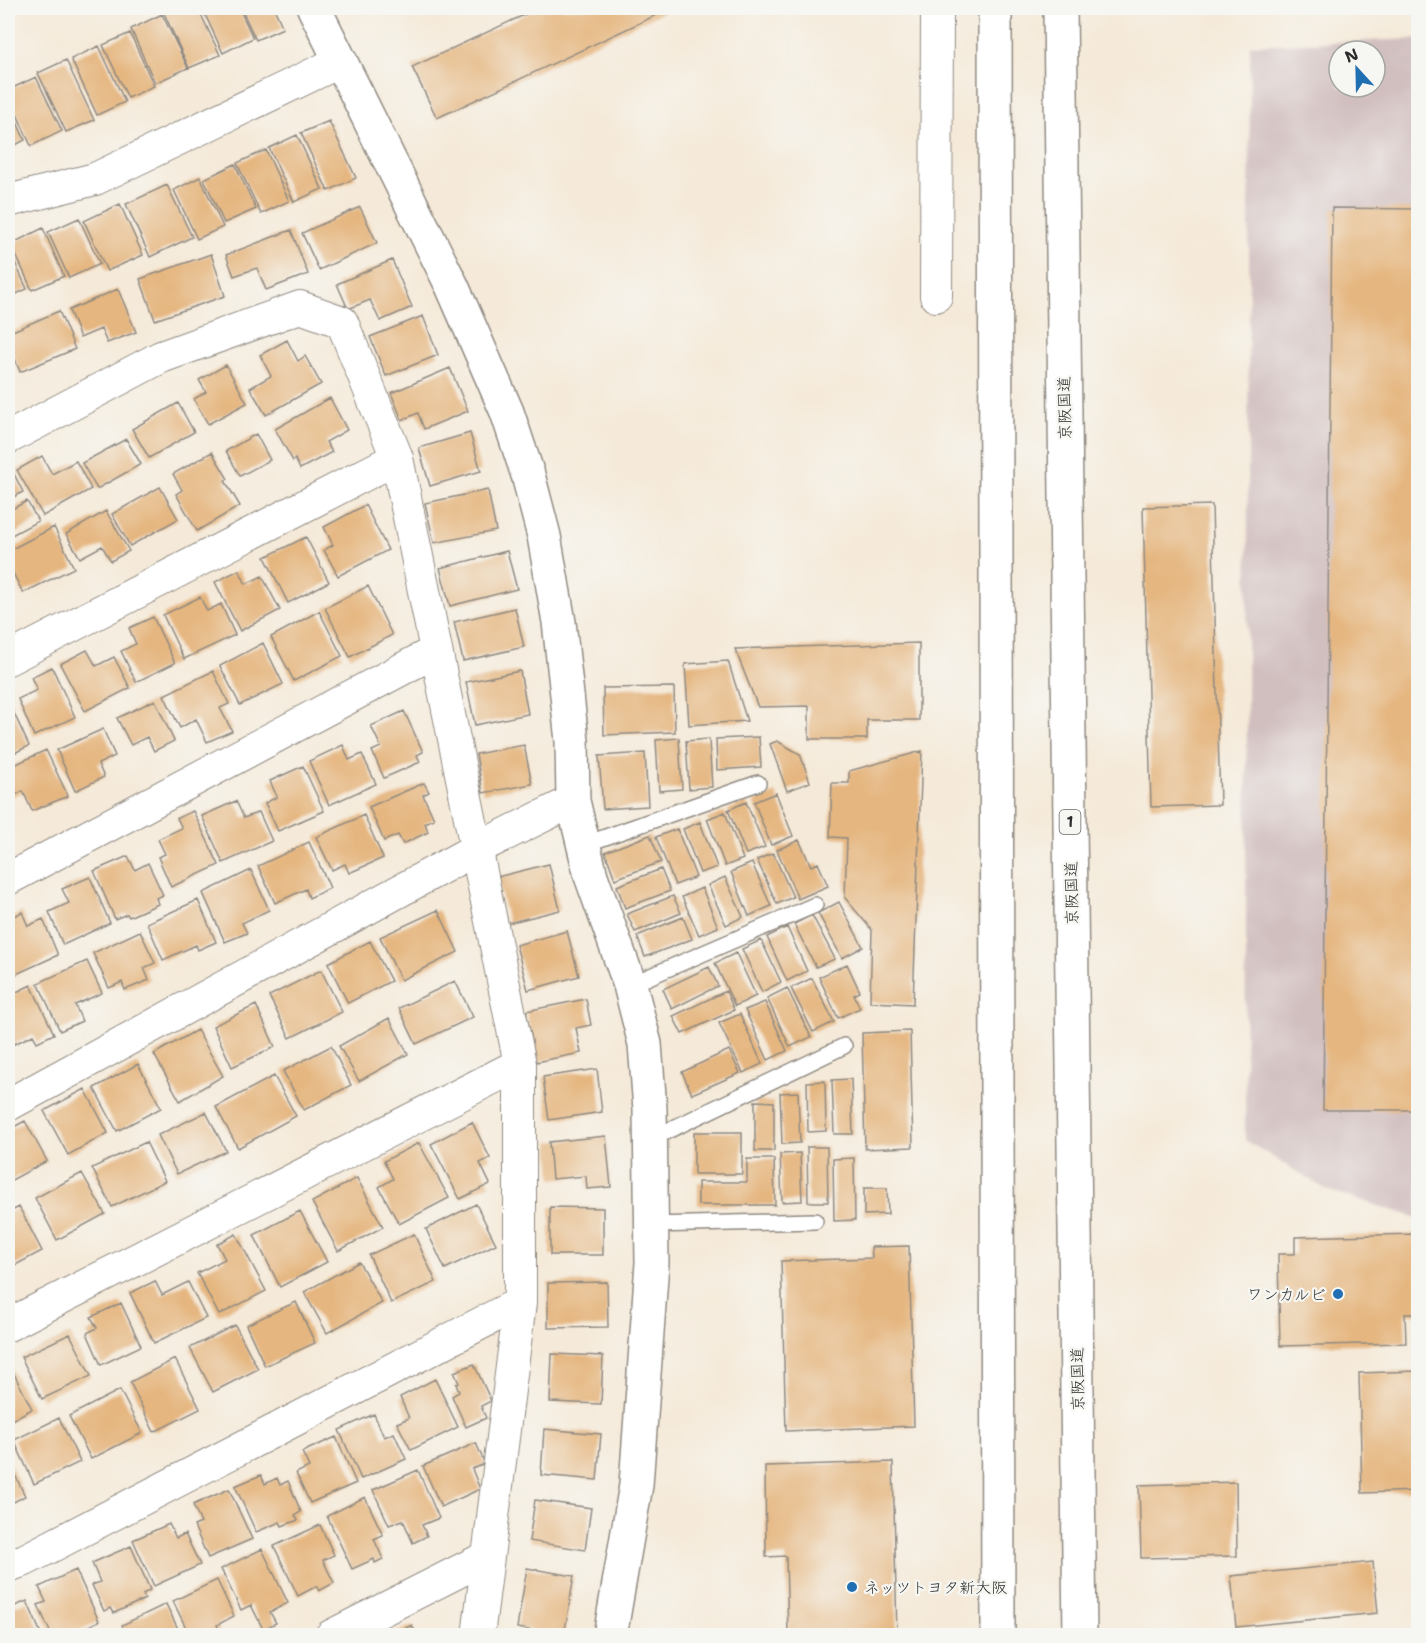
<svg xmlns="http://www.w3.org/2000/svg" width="1426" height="1643" viewBox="0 0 1426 1643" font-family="'Shantell Sans','Klee One',sans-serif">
<rect width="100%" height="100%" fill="#f6f6f2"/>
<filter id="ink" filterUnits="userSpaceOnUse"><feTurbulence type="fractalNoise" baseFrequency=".0167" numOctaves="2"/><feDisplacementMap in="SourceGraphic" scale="12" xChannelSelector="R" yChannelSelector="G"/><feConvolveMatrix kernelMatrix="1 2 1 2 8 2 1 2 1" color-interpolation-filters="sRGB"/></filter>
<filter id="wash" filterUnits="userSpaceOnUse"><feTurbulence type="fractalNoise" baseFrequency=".008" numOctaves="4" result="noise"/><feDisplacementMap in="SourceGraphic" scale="24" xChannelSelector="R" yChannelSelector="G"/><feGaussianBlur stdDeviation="1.35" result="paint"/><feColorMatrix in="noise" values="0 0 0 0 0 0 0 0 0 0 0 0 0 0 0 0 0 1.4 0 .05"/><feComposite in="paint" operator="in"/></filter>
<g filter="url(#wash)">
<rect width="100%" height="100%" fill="#f5ead9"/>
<path fill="#d1bfbf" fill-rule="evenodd" d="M1418 39V1218L1327 1190 1245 1140 1250 45ZM1339 51H1375V87H1339Z"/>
<g id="blocks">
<path fill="#e5b67f" d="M171 8H198L220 55 189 68 163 11Z
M202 8H239L253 38 223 53Z
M241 8H274L283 28 256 40Z
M539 8H663L665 11 437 118 412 67Z
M162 14 188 68 155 83 131 29Z
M130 33 154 86 128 98 103 45Z
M99 46 125 102 97 115 71 59Z
M66 60 94 120 66 132 38 73Z
M36 77 62 131 31 146 8 94V90Z
M8 103 25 140 8 149Z
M329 121 356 178 328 191 301 133Z
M297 135 322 189 294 202 269 148Z
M266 150 289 201 261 214 237 163Z
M235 164 256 209 224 223 204 179Z
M200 177 223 227 197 239 174 190Z
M167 185 192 237 150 257 126 204Z
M120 204 143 255 107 271 84 221Z
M360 207 377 243 319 270 302 233Z
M1332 208 1418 209V1110H1323Z
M79 218 100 264 69 278 48 232Z
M43 228 64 276 32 290 11 244Z
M291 230 308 274 266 290 257 268 234 276 226 255Z
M8 247 27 289 8 298Z
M211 254 225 296 155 320 140 279Z
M392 260 412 307 380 321 370 300 348 309 337 284Z
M118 289 136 332 107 343 101 329 80 338 69 310Z
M59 311 75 349 20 372 8 341V333Z
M423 316 438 355 386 376 370 337Z
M287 340 298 361 305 356 321 384 266 415 250 388 271 376 260 355Z
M226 365 247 403 208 424 194 399 206 392 199 380Z
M450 368 468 411 424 429 418 413 402 420 391 393Z
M330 398 347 430 326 442 332 452 300 469 295 459 293 461 275 429Z
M178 403 194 432 149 458 132 429Z
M470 433 481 471 430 486 419 448Z
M256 434 270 460 240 476 226 451Z
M126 439 141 464 97 489 82 463Z
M212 452 228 479 225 481 240 506 197 531 176 494 182 490 173 474Z
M42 456 52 474 76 461 91 489 43 516 17 470Z
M13 472 23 492 8 500V474Z
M160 487 178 519 130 546 112 514Z
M488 490 496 531 434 543 425 503Z
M27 501 38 521 8 537V511Z
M365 505 388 550 338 576 324 550 333 545 324 527Z
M1212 505 1220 805 1151 807 1143 507Z
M106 511 129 551 111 561 102 546 80 558 66 534Z
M54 527 74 568 23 593 8 563V551Z
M306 537 329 582 288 603 265 557Z
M507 551 517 589 450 606 440 568Z
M239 570 246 584 262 576 280 610 240 631 215 582Z
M368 586 392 635 350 657 325 608Z
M200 597 207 611 221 604 235 635 184 659 163 615Z
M515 608 524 647 463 661 454 622Z
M319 611 342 656 294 681 271 637Z
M153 617 175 663 136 682 121 651 136 644 129 628Z
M263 643 283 684 240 705 220 666Z
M919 643V720H867V739H809V706L758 707 735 649Z
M87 650 96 666 114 657 130 688 85 711 60 664Z
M728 661 747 721 689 725 685 664Z
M52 667 75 717 34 736 18 699 37 690 31 677Z
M213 671 229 704 220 708 232 731 207 742 196 719 180 728 164 695Z
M520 671 528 714 475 725 466 682Z
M674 687 675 732 604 735 603 688Z
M8 700 29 746 8 756Z
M155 700 174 741 154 751 147 737 131 745 117 718Z
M404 711 423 752 417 755 420 762 384 778 372 751 381 747 371 726Z
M103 729 115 756 98 764 104 777 75 791 57 750Z
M759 737 761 767 717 770 716 739Z
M679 738 682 789 659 791 656 740Z
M709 739 712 787 689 789 686 741Z
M777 741 800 754 810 782 787 791 770 744Z
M343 745 349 760 362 754 376 784 329 805 309 761Z
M524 745 532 784 483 793 476 754Z
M46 750 68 796 32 811 23 791 11 797 8 789V768Z
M922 751 913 1004 870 1002 872 930 845 898 847 838 830 837 832 783H849V771Z
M645 753 648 806 603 809 599 756Z
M303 766 324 811 278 831 265 803 277 797 270 781Z
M424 783 429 792 423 795 434 819 425 823 428 832 403 844 398 835 384 841 369 807Z
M776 793 793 836 771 845 754 802Z
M236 801 244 818 259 812 272 841 223 863 202 816Z
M746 802 765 847 746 854 728 810Z
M193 811 219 865 171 887 158 857 165 854 158 839 182 828 177 818Z
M725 812 743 859 725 866 707 819Z
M364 815 383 858 349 873 345 864 332 870 316 837Z
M700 822 717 867 700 873 683 829Z
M677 829 696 877 675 885 656 837Z
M650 835 661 862 615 879 605 852Z
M799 840 811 866 818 863 828 886 798 899 777 850Z
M309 842 330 888 309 898 306 889 275 903 258 866Z
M773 853 793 897 777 904 757 860Z
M128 856 135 870 148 863 163 895 156 898 158 904 129 917 127 914 115 919 94 871Z
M752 863 771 906 749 916 731 872Z
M549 864 560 910 508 923 497 877Z
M661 869 670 891 625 908 617 886Z
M251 870 269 910 242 923 247 933 225 942 203 893Z
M90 877 110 923 63 945 49 912 69 903 62 889Z
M725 877 743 917 726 925 708 885Z
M702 888 718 927 699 935 682 897Z
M673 896 681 913 635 932 627 914Z
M198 900 216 942 198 950 196 945 163 960 147 923Z
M839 902 863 947 842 958 818 913Z
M438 910 458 952 401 980 380 937Z
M22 912 28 926 43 919 58 955 12 976 8 965V919Z
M812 915 835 959 816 967 794 924Z
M683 917 692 939 645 957 637 936Z
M787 927 807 971 787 981 767 937Z
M140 931 155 963 144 968 149 980 125 990 122 982 109 988 93 953Z
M567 931 579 976 528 990 516 945Z
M761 940 781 982 762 992 742 949Z
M370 941 391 981 348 1003 328 963Z
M736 953 756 996 735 1006 715 963Z
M87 961 102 993 75 1005 82 1021 60 1031 38 983Z
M847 964 860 992 854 995 860 1008 838 1018 819 977Z
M709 967 718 986 672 1009 663 989Z
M321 970 342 1012 290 1038 269 996Z
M812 978 834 1022 813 1032 791 988Z
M455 981 473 1017 416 1044 399 1008Z
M31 985 54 1034 37 1042 33 1035 8 1047V996Z
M787 988 811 1037 790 1047 767 998Z
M726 991 734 1010 682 1034 673 1016Z
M586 999 591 1025 576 1028 581 1053 536 1062 526 1011Z
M765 1002 787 1051 768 1060 745 1010Z
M256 1005 275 1047 232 1067 213 1026Z
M740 1014 762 1064 743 1073 719 1023Z
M389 1018 408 1054 359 1081 339 1046Z
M197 1030 223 1076 180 1101 154 1054Z
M910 1031 913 1147 865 1149 862 1033Z
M331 1046 351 1085 304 1110 283 1071Z
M729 1050 740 1073 692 1094 682 1072Z
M138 1064 161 1108 117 1131 94 1088Z
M597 1069 602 1112 549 1120 543 1077Z
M274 1076 296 1116 238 1148 216 1107Z
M851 1079 853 1134H834L832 1080Z
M825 1081 826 1131 808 1132 807 1082Z
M85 1089 108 1133 68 1155 44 1111Z
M798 1092 800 1143 782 1144 780 1093Z
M755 1101 774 1102V1151H755Z
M206 1112 226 1151 177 1174 158 1135Z
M25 1121 47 1161 8 1182V1130Z
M472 1122 490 1158 480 1163 490 1184 460 1199 431 1144Z
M694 1132H742V1174H694Z
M606 1136 611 1187 587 1189 586 1176 552 1179 549 1142Z
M146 1142 165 1181 112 1207 92 1168Z
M419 1143 449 1198 399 1224 379 1187 393 1179 384 1161Z
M807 1147H827L828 1202H808Z
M800 1153 802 1201 782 1202 780 1154Z
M854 1158 855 1220 834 1221 833 1159Z
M747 1159H774L775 1205H698V1182H747Z
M82 1173 105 1214 57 1240 35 1198Z
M357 1178 383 1227 338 1251 312 1202Z
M864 1188H887L888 1214 864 1215Z
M476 1204 496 1244 445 1269 426 1229Z
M19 1207 42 1251 8 1269V1213Z
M550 1207 603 1208V1255H550Z
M300 1211 327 1262 280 1287 254 1235Z
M236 1234 266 1291 219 1315 197 1273 225 1259 217 1244Z
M414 1234 436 1282 391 1303 369 1255Z
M1417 1234 1418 1314H1405L1406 1343 1280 1346 1278 1254H1295V1237Z
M909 1246 914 1426 786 1431 781 1261 872 1258 871 1247Z
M359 1262 382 1303 327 1333 304 1292Z
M155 1281 162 1295 188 1282 206 1318 154 1343 130 1293Z
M607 1282 608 1327 548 1328V1283Z
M296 1302 315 1343 265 1366 246 1325Z
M121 1303 141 1346 101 1365 87 1333 97 1328 91 1317Z
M235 1325 258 1369 213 1392 190 1348Z
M70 1334 91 1376 42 1399 21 1357Z
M552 1354 603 1356 601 1404 550 1402Z
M175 1359 200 1409 154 1432 130 1382Z
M9 1364 32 1409 8 1422V1365Z
M474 1364 491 1401 481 1406 486 1418 466 1427 452 1396 459 1392 456 1384 459 1383 454 1372Z
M1418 1371V1491L1362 1493 1359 1373Z
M435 1379 458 1427 411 1450 397 1423 409 1418 400 1397Z
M120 1390 142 1433 91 1459 69 1416Z
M374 1414 384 1437 394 1433 406 1459 361 1479 339 1430Z
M59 1418 80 1462 34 1484 14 1440Z
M544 1429 601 1434 597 1480 541 1475Z
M336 1437 356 1483 310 1503 296 1473 309 1467 302 1452Z
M476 1443 485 1464 472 1469 480 1489 441 1507 423 1466Z
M8 1460 25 1496 8 1505Z
M893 1462 897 1636H788L786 1556 766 1557 765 1466Z
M418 1470 439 1518 422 1525 427 1536 413 1543 403 1520 389 1525 373 1490Z
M261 1475 265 1484 277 1478 280 1485 288 1481 301 1512 295 1515 298 1520 282 1526 280 1522 256 1532 235 1486Z
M1236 1482 1237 1556 1141 1558 1139 1485Z
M229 1489 252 1539 208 1558 194 1526 201 1523 193 1505Z
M365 1497 383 1535 374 1539 383 1559 375 1563 374 1559 352 1569 327 1516Z
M535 1500 591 1508 585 1550 529 1541Z
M169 1524 176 1538 185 1534 200 1565 154 1586 133 1540Z
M320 1525 334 1555 323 1560 334 1583 319 1591 317 1586 298 1596 274 1546Z
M131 1546 150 1590 143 1594 145 1599 114 1613 111 1608 104 1611 92 1585 100 1582 92 1563Z
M262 1549 288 1603 270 1612 276 1623 263 1629 251 1605 241 1610 221 1569Z
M1373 1562 1378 1613 1236 1627 1231 1576Z
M527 1568 574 1576 564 1636 517 1628Z
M76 1570 99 1621 68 1636H52L38 1605 46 1602 39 1587Z
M217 1580 234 1616 217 1625 220 1631 210 1636H190L173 1601Z
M12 1600 15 1606 27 1601 42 1636H8V1601Z
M166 1604 179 1631 168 1636H127L122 1625Z
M412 1625 417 1636H388Z"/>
</g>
</g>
<g filter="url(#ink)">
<use href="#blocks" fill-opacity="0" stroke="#908a82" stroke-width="1.5"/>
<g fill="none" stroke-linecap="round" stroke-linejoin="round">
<defs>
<path id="lane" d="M583 845 758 783
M630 985 815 905
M651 1139 844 1046
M652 1225 815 1221"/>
<path id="street" d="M8 201 95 179 341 61
M936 296 937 8
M8 438 161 357 300 307 342 322 397 458 520 1064V1303L478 1636
M8 659 397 458
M8 879 436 651
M8 1105 476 849 573 801
M8 1325 520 1064
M8 1566 25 1560 520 1303
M331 1636 487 1557"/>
<path id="secondary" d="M314 8 452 286 507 412 528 475 544 536 559 622 572 741 573 801 591 876 630 985 645 1044 650 1109 652 1263 636 1485 610 1636"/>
<path id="highway" d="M995 8 998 1636
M1060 8 1080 1636"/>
</defs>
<use href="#lane" stroke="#908a82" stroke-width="18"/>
<use href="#street" stroke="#908a82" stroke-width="34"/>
<use href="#secondary" stroke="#908a82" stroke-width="36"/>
<use href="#highway" stroke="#908a82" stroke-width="36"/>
<use href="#lane" stroke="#fff" stroke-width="15"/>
<use href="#street" stroke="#fff" stroke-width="32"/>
<use href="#secondary" stroke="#fff" stroke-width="33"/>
<use href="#highway" stroke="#fff" stroke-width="33"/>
</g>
</g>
<g fill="#1f6fb2" stroke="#f6f6f2" stroke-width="2">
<circle cx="1338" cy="1294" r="6"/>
<circle cx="852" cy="1587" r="6"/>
</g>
<g text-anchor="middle" stroke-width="4.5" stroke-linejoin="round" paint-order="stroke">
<rect fill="#f6f6f2" stroke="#686867" stroke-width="1.5" x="1059.5" y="810" width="21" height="24" rx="4.5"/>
<g font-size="15" font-weight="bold" fill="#2b2b2b">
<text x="1070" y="827">1</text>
</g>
<g font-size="16" fill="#2b2b2b" stroke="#f6f6f2">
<text transform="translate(1064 408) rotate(-91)" y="6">京阪国道</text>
<text transform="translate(1071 893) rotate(-91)" y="6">京阪国道</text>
<text transform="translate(1077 1379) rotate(-91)" y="6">京阪国道</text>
</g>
<g font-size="16" fill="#2b2b2b" stroke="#f6f6f2" text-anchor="end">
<text x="1326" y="1300">ワンカルビ</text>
<text x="864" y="1593" text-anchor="start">ネッツトヨタ新大阪</text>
</g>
</g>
<rect width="1426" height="1643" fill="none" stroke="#f6f6f2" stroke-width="30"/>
<g transform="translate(1357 69) rotate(338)"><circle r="28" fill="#f6f6f2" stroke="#a5a5a2" stroke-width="1.5"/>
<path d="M0-4.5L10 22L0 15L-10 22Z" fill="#1f6fb2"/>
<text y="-9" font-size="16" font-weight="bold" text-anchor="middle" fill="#2b2b2b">N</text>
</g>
</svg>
